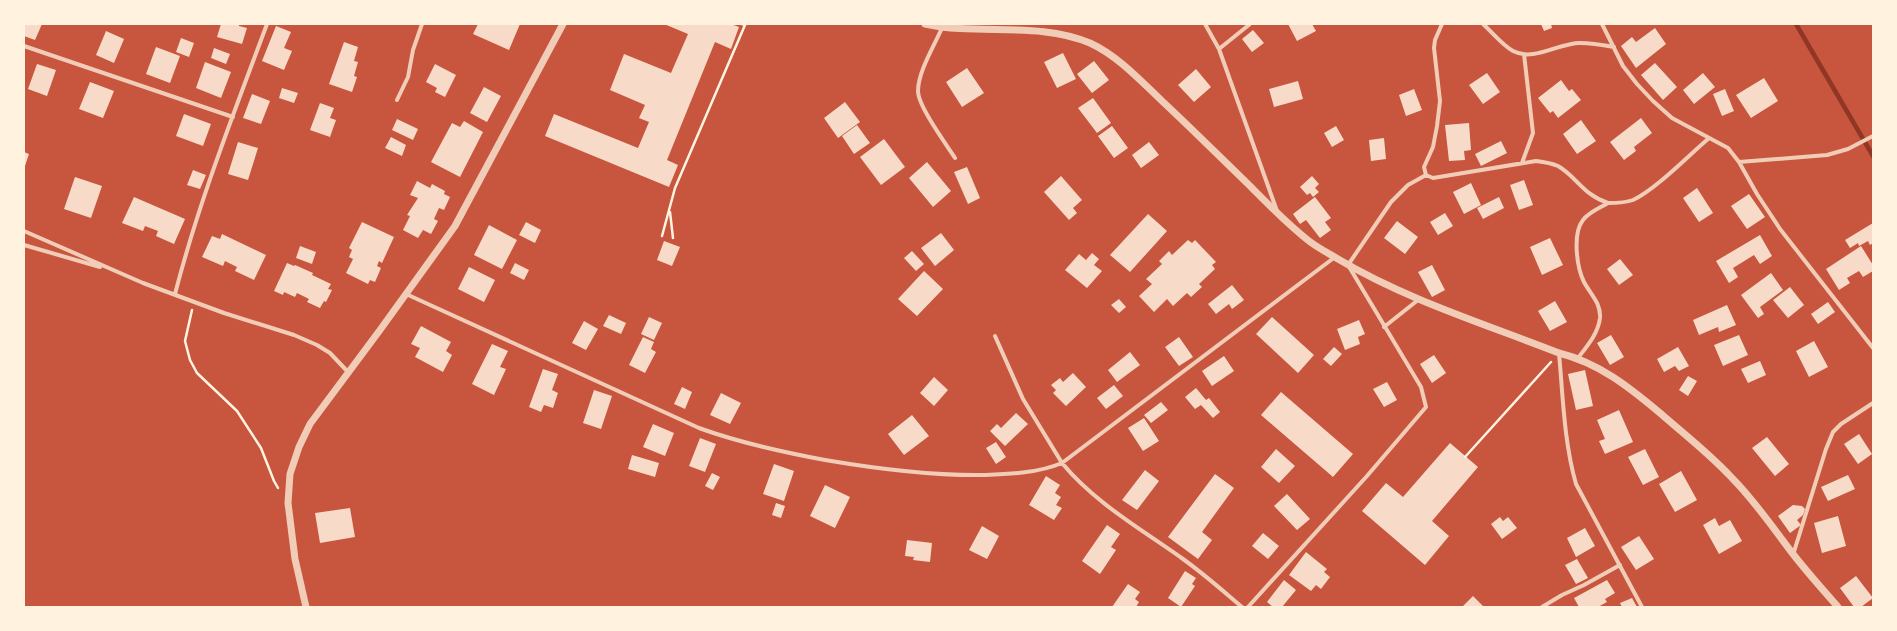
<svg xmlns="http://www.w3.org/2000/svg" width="1897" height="631" viewBox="0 0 1897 631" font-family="Manrope,sans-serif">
<rect width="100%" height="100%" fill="#c8553d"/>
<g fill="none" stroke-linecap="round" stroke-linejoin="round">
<path stroke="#8f3625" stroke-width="4.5" d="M1796 24 1873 156"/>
</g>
<path fill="#f7dbc8" d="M24 24H42L35 40 24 36Z
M221 24H239V26L247 28 242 44 217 37Z
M478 24H520L509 50 473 34Z
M664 24H731L739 27 731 49 715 42 667 160 678 165 669 187 545 136 554 114 638 148 649 122 639 118 645 105 610 90 624 54 671 73 688 34Z
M1288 24H1312L1316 31 1297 41Z
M1541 24H1551L1552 28 1544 31Z
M276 26 291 32 284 48 292 51 284 70 262 61Z
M1655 28 1666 44 1636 68 1621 46 1632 37 1636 42Z
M1253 30 1264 43 1252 52 1242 39Z
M106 31 124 39 114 63 96 55Z
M181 38 194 43 189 57 176 52Z
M344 42 358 47 354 61 358 62 354 76 357 77 352 92 329 84Z
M156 47 180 56 170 83 146 74Z
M214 48 230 54 226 64 211 58Z
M1063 53 1076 79 1057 88 1044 62Z
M1094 61 1109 80 1092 93 1077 74Z
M205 62 231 72 221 98 196 88Z
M1655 63 1677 87 1663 100 1641 75Z
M37 64 56 70 47 96 28 89Z
M435 64 456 75 445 97 435 92 437 88 426 82Z
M967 68 984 93 962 107 946 82Z
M1196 69 1211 87 1194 102 1178 85Z
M1487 73 1500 92 1483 104 1469 85Z
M1703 73 1715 87 1694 104 1683 90Z
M1764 78 1778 101 1751 118 1736 95Z
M1561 80 1569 91 1572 89 1581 100 1558 118 1553 111 1550 113 1538 98Z
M1298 81 1303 99 1274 107 1269 89Z
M90 82 114 91 103 118 79 109Z
M484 87 501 96 487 122 470 113Z
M282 88 298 93 294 103 279 98Z
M1414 89 1422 110 1406 116 1399 95Z
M1725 89 1734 111 1722 116 1713 94Z
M252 94 270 101 261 124 243 118Z
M1093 98 1111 123 1097 133 1078 108Z
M845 102 860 122 838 138 824 118Z
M320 103 334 108 330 118 336 120 330 137 310 130Z
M184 114 211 124 203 146 176 136Z
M1641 118 1652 133 1634 147 1636 151 1624 160 1610 142Z
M397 119 418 129 413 140 392 130Z
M1581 120 1596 141 1577 154 1563 134Z
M464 121 483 132 460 177 431 162 452 123 460 127Z
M1469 123 1471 150 1464 151 1465 160 1449 161 1445 125Z
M857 125 870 143 854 154 842 136Z
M1112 126 1128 148 1114 158 1098 136Z
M1336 126 1344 140 1332 147 1324 133Z
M391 137 406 145 402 156 385 148Z
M1384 138 1386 159 1371 161 1369 140Z
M884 139 905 167 881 185 860 157Z
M1501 141 1507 153 1481 166 1475 154Z
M238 142 258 148 248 180 228 174Z
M1149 142 1159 155 1141 168 1132 155Z
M24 152 29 154 24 169Z
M927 162 951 191 933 207 909 178Z
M967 167 980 198 968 204 954 172Z
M193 170 206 175 200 189 187 185Z
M1061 176 1082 200 1073 208 1077 213 1069 220 1044 192Z
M1312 176 1319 184 1315 188 1319 192 1313 197 1310 193 1307 195 1300 187Z
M75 177 102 186 91 218 64 209Z
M1524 180 1533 205 1519 210 1510 185Z
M417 181 430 188 432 184 445 191 444 194 450 197 444 210 439 208 434 219 438 221 431 234 423 230 418 238 403 230 410 216 407 215 418 198 410 195Z
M1471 183 1481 205 1464 214 1453 192Z
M1697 188 1713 213 1699 222 1683 198Z
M1749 194 1765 217 1747 229 1731 206Z
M134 197 185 219 174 244 156 236 158 231 145 226 143 231 122 223Z
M1315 197 1331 218 1325 222 1331 230 1320 238 1306 220 1300 224 1293 214Z
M1499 197 1504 208 1483 219 1477 208Z
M1445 213 1453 226 1438 235 1430 222Z
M1148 214 1167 231 1130 272 1110 255Z
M1397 221 1418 237 1405 254 1384 238Z
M362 222 394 237 382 263 379 261 377 266 381 268 375 282 370 280 368 284 346 273 353 259 349 257 352 250 349 248Z
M526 222 541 230 535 243 519 235Z
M1873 223V243L1870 245 1868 241 1859 246 1858 243 1850 248 1845 240Z
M489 225 517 240 502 269 474 255Z
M941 233 954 250 935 266 921 248Z
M222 234 266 255 254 280 235 271 237 267 225 261 223 266 202 257 212 236 220 239Z
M1760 235 1772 256 1760 264 1754 255 1733 268 1738 277 1729 283 1716 261Z
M1550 238 1563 265 1542 275 1530 247Z
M1188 240 1192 243 1195 240 1216 262 1212 265 1215 269 1199 284 1202 287 1191 297 1187 293 1173 306 1167 299 1154 312 1139 296 1152 284 1146 279 1162 264 1159 261 1169 251 1172 255Z
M664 241 680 247 672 266 657 260Z
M300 246 316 252 312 264 296 258Z
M1861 246 1873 265V271L1863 277 1859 271 1847 278 1850 283 1839 290 1826 269Z
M912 251 924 264 916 271 904 258Z
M1092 253 1099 259 1094 265 1102 271 1087 288 1065 270 1079 254 1086 260Z
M1620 259 1633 275 1619 285 1607 269Z
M287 263 294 266 295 265 313 273 312 275 331 284 328 289 332 290 326 302 324 301 320 308 307 302 309 299 297 293 295 297 284 292 283 295 274 291Z
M515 263 529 270 524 280 510 273Z
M1432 265 1445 290 1432 297 1418 272Z
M469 267 495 280 484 302 458 289Z
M924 271 943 289 917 316 898 299Z
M1771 273 1783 290 1760 307 1764 314 1758 318 1741 295Z
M1232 285 1244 300 1232 309 1229 304 1216 314 1208 304Z
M1790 287 1804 305 1788 318 1773 300Z
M1119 299 1126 307 1119 313 1111 305Z
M1555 301 1567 322 1550 331 1538 311Z
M1828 302 1835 312 1818 324 1811 314Z
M1727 305 1736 325 1719 332 1718 327 1699 335 1693 320Z
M609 315 626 323 621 334 603 326Z
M649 317 662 323 654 340 641 334Z
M1272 317 1314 355 1298 373 1256 334Z
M1359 320 1365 334 1358 337 1360 344 1345 350 1337 329Z
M584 321 598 329 586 350 572 343Z
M421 326 451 342 446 351 452 355 443 372 415 357 420 348 411 344Z
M1611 335 1624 357 1610 365 1597 343Z
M1739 335 1748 355 1723 366 1714 345Z
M643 337 654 342 651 349 656 352 645 373 629 365Z
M1179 337 1193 357 1179 366 1165 347Z
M1814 341 1828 367 1809 377 1796 351Z
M492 344 508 351 500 367 506 369 494 395 472 384Z
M1334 347 1342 354 1331 366 1323 359Z
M1678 347 1689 366 1679 371 1675 366 1664 372 1657 359Z
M1130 352 1140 365 1117 382 1108 370Z
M1434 355 1446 373 1432 383 1420 364Z
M1224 356 1234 371 1212 386 1202 371Z
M1760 361 1766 375 1748 383 1741 369Z
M543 369 558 374 552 390 558 393 553 408 544 405 541 412 529 407Z
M1585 370 1593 406 1576 410 1568 374Z
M1073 373 1086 387 1066 406 1053 393 1056 390 1051 385 1060 378 1063 382Z
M1688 376 1697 381 1688 396 1679 390Z
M934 377 948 390 934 406 920 393Z
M1387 382 1397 400 1384 407 1373 389Z
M1114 385 1123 396 1106 409 1097 398Z
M682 387 692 392 685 409 674 404Z
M1196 388 1206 400 1209 398 1220 412 1213 418 1201 405 1195 409 1185 397Z
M594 390 612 396 601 429 583 423Z
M1281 392 1353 454 1333 477 1261 415Z
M721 393 741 403 730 424 710 415Z
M1161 402 1168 410 1151 423 1144 415Z
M1619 410 1633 442 1605 454 1599 441 1605 439 1597 420Z
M1016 413 1028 424 1005 446 990 431 997 424 1001 428Z
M912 415 929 436 904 455 888 434Z
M1144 418 1159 441 1143 451 1128 428Z
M653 424 674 433 665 456 643 447Z
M1859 434 1872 454 1858 464 1844 444Z
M1767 437 1789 464 1775 476 1752 448Z
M700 438 716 444 705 472 689 466Z
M996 442 1006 457 996 464 986 448Z
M1450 443 1478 467 1432 521 1449 536 1425 565 1362 511 1386 483 1403 497Z
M1276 449 1295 466 1279 483 1261 467Z
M1645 449 1659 477 1643 485 1628 457Z
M632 455 659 463 655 477 628 469Z
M774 464 794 471 784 501 763 494Z
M1145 470 1159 481 1137 510 1122 500Z
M1681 471 1697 500 1675 512 1659 484Z
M712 473 720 477 713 490 705 486Z
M1215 474 1234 488 1202 532 1212 540 1198 559 1168 537Z
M1848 475 1855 489 1828 501 1821 487Z
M1046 476 1060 485 1055 493 1061 497 1056 505 1062 508 1054 520 1029 505Z
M825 485 850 497 835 528 810 516Z
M1287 494 1310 519 1297 530 1274 506Z
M776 503 785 506 781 518 772 515Z
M1793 505 1802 506 1805 509 1803 515 1797 520 1801 525 1790 533 1778 516Z
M350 508 355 537 320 543 315 513Z
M1838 516 1846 546 1822 553 1814 523Z
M1500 517 1503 521 1508 517 1517 528 1502 539 1491 524Z
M1715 518 1719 526 1730 520 1742 541 1719 554 1703 525Z
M1107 525 1120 534 1111 547 1116 550 1100 574 1082 561Z
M982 526 999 536 987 559 969 550Z
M1585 528 1595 546 1576 557 1567 538Z
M1263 533 1279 546 1268 559 1252 546Z
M1639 536 1654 559 1636 570 1621 547Z
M907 540 932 543 930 562 913 560 914 557 905 556Z
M1306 552 1327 569 1324 572 1330 577 1321 589 1316 585 1311 591 1289 575Z
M1577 559 1588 578 1576 584 1565 565Z
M1185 571 1196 578 1192 584 1195 586 1181 607 1168 598Z
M1856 576 1873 598 1861 607H1854L1840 588Z
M1284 580 1296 590 1282 607H1273L1267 602Z
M1607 580 1615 593 1605 599 1607 602 1598 607H1579L1574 598Z
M1128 584 1140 592 1135 599 1139 602 1136 607H1112Z
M1473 596 1484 607H1462Z
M1632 598 1637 607H1622L1620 603Z"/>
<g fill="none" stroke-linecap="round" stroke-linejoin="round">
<path stroke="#fff3e0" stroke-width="2.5" d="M670 212 673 238
M662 236 675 188 745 25 742 24
M192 310 185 341 190 360 197 373 237 411 261 448 274 481 278 488
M1465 457 1551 362"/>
<path stroke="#f1ccb7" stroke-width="4" d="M1205 24 1219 49 1277 211
M1442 24 1435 40 1434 48 1440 101 1437 126 1433 147 1424 167 1426 175 1433 178 1536 161C1544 162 1551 163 1558 166 1577 177 1583 195 1608 203 1600 208 1589 212 1583 220 1572 234 1577 268 1584 282 1591 295 1601 303 1600 318 1598 334 1587 346 1578 358
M1483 24C1493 33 1502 45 1513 51 1534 62 1558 43 1580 43 1591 43 1603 45 1614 47
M1602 24 1623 66 1637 84 1653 101 1672 118 1728 148 1739 162 1757 194 1780 229 1873 348
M942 28C934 46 918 72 918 91 918 106 946 144 955 158
M24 46 233 117
M1219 49 1250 24
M397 100 408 77 413 50 422 24
M1739 162 1827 155 1848 149 1873 136
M1522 163 1533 133 1524 54
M1608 203C1617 203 1625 203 1633 200 1655 190 1689 155 1708 139
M24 231 143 283 224 313 294 335 317 345 330 353 348 372
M24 245 100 267
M175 294C199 201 234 113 267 24
M406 294 699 428C740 443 782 452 825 460 878 469 931 476 985 475 1011 474 1038 473 1062 463 1095 503 1141 529 1183 559 1204 574 1223 591 1242 607
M1384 327 1418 300
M995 336 1023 399 1062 463 1335 257
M1559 353C1563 397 1564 442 1576 484L1642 607
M1793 555 1826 449 1833 432 1841 424 1873 403
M1248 607 1367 476 1426 407 1421 387 1348 265 1391 202 1408 185 1426 175
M1542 607 1562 595 1584 585 1620 565"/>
<path stroke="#f1ccb7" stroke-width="7" d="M925 24C979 36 1038 21 1090 43 1118 56 1140 80 1162 101 1191 128 1219 156 1247 183 1267 203 1287 224 1309 241 1318 248 1328 253 1338 259 1407 300 1485 324 1559 353 1599 363 1629 387 1660 413 1684 434 1710 454 1732 478 1755 501 1773 528 1793 554 1807 572 1823 590 1838 607
M306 607 295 559 288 503 290 474 299 447 310 424 380 330 455 226 563 24"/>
</g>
<rect width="1897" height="631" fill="none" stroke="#fff3e0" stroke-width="50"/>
</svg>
